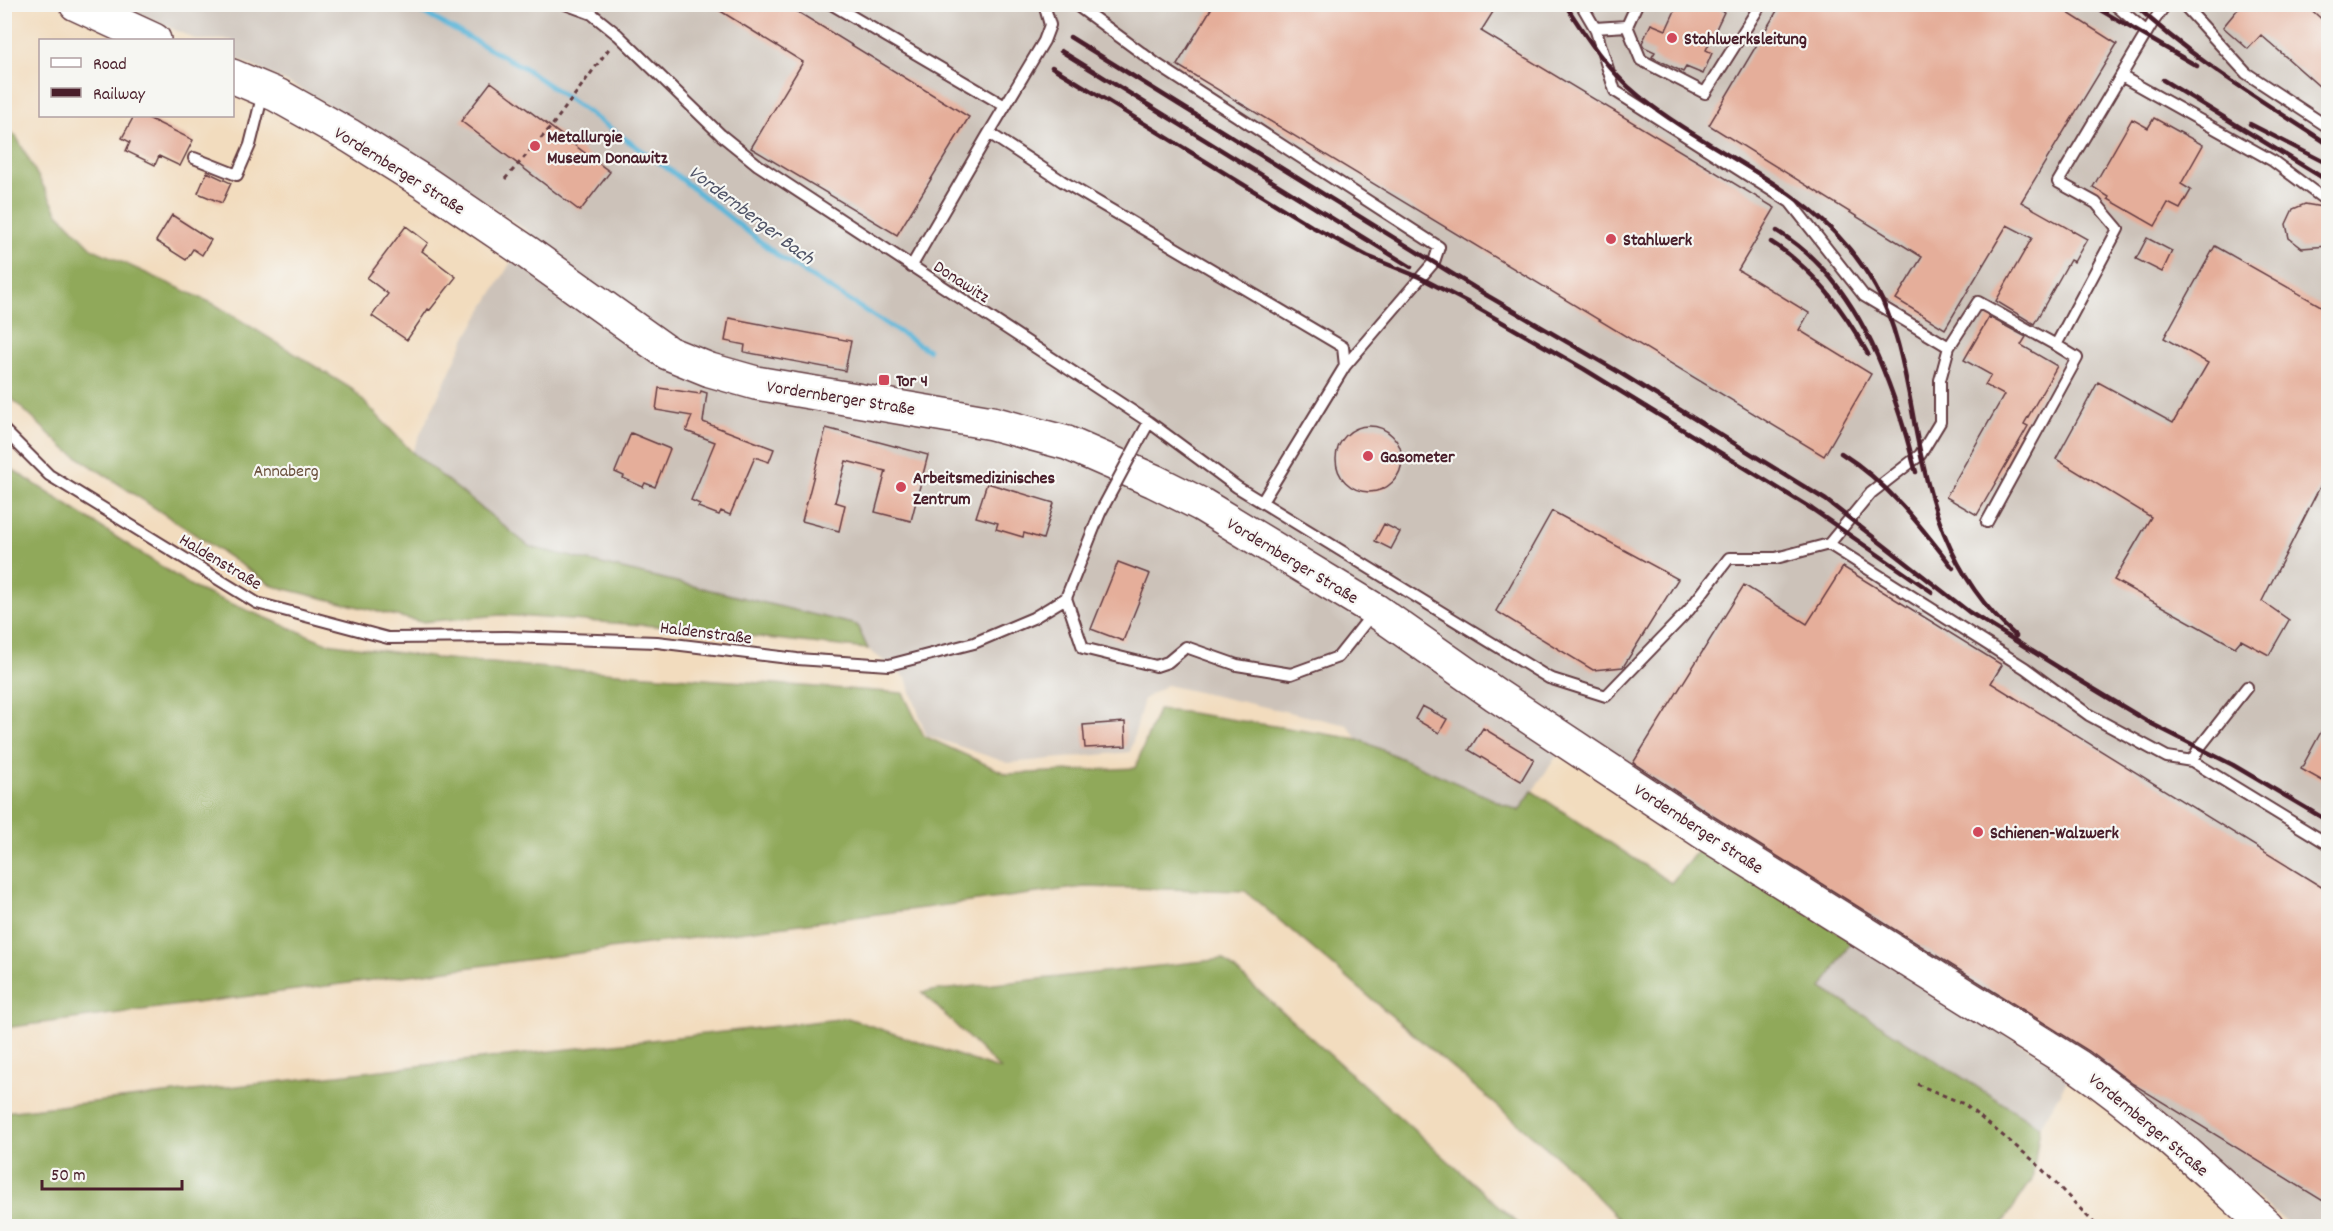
<svg xmlns="http://www.w3.org/2000/svg" width="2333" height="1231" viewBox="0 0 2333 1231" font-family="Dekko,sans-serif">
<rect width="100%" height="100%" fill="#f6f6f2"/>
<filter id="ink" filterUnits="userSpaceOnUse"><feTurbulence type="fractalNoise" baseFrequency=".0167" numOctaves="2"/><feDisplacementMap in="SourceGraphic" scale="12" xChannelSelector="R" yChannelSelector="G"/><feConvolveMatrix kernelMatrix="1 2 1 2 8 2 1 2 1" color-interpolation-filters="sRGB"/></filter>
<filter id="wash" filterUnits="userSpaceOnUse"><feTurbulence type="fractalNoise" baseFrequency=".008" numOctaves="4" result="noise"/><feDisplacementMap in="SourceGraphic" scale="24" xChannelSelector="R" yChannelSelector="G"/><feGaussianBlur stdDeviation="1.35" result="paint"/><feColorMatrix in="noise" values="0 0 0 0 0 0 0 0 0 0 0 0 0 0 0 0 0 1.4 0 .05"/><feComposite in="paint" operator="in"/></filter>
<g filter="url(#wash)">
<rect width="100%" height="100%" fill="#f2dcbe"/>
<path fill="#ccc2b9" d="M121 5H2323L2328 10V1226H2291L2250 1193 1571 735 1519 811 1358 739 1347 725 1166 685 1144 699 1130 752 1008 763 926 735 906 678 868 649 857 625 530 547 412 452 465 339 529 232 477 197 299 88 233 57 232 40H197Z
M1852 940 2071 1074 2040 1127 1822 987Z"/>
<path fill="#90a95a" stroke="#6d6442" stroke-width="1.5" d="M4 127 16 136 58 213 93 249 214 304 352 389 412 452 530 547 857 625 868 649 656 626 501 615 421 622 273 586 64 448 5 392Z
M4 464 196 589 327 643 436 658 547 668 903 693 924 736 1007 774 1135 768 1158 710 1184 712 1358 739 1519 811 1532 791 1671 883 1699 849 1852 940 1822 988 2040 1127 2032 1180 2001 1226H1626L1562 1161 1245 891 1084 887 5 1028Z
M1223 959 1521 1226H5V1112L848 1018 1001 1070 922 992Z"/>
<g fill="none" stroke-linecap="round" stroke-linejoin="round">
<path stroke="#5bb6d9" stroke-width="5" d="M407 4 523 67 671 171 781 258 928 350"/>
</g>
<g id="blocks">
<path fill="#e5ae9a" d="M709 4H785L969 117 897 235 751 148 803 62Z
M1214 4H1498L1481 31 1775 208 1738 270 1809 313 1799 330 1871 374 1824 456 1177 65Z
M1678 4H1706L1724 12 1706 50 1712 53 1703 74 1686 67 1683 72 1652 57 1655 52 1644 47 1642 43 1651 24 1666 30Z
M1781 4H2054L2117 44 2021 202 2087 239 2074 262 2070 260 2034 324 1996 301 2032 238 2007 225 1945 329 1896 299 1922 257 1709 125Z
M2242 4H2305L2328 25V94L2261 35 2248 49 2223 27Z
M491 82 610 172 580 211 461 121Z
M134 116H144L193 140 180 166 159 156 155 165 126 151 130 142 122 138Z
M2154 118 2203 145 2181 184 2191 190 2180 209 2168 203 2155 226 2108 199 2109 197 2093 187 2132 119 2148 128Z
M207 172 231 183 222 203 198 193Z
M2305 204 2322 207 2328 216V246L2302 248 2289 238 2286 224 2293 209Z
M172 215 211 240 202 255 193 249 186 260 156 241Z
M406 226 428 243 422 251 456 277 430 310 428 309 407 340 372 316 388 294 367 278Z
M2147 238 2172 251 2162 272 2136 259Z
M2215 246 2328 310V471L2262 601 2289 620 2269 655 2241 640 2235 647 2114 580 2151 517 2056 459 2098 382 2173 423 2208 363 2164 338Z
M1989 317 2026 337 2021 345 2057 366 2024 424 2028 426 1977 515 1946 497 2004 395 1985 385 1991 375 1964 360Z
M729 318 851 341 845 371 744 352 745 345 725 341Z
M659 388 700 394 701 391 707 393 703 422 774 449 769 462 755 457 730 515 721 511 719 515 698 507 700 504 691 500 715 442 686 431 692 416 656 410Z
M1336 459a33 33 0 1 1 66 0a33 33 0 1 1-66 0Z
M826 428 928 455 911 521 875 512 886 471 846 461 835 502 845 505 839 531 802 521Z
M631 433 670 449 655 487 645 483 643 487 623 478 624 476 615 472Z
M987 483 1054 503 1043 539 1024 533 1023 537 996 529 998 523 976 517Z
M1552 511 1678 579 1623 667 1593 670 1496 611Z
M1384 524 1400 532 1391 549 1375 541Z
M1118 562 1150 574 1123 641 1091 629Z
M1843 567 2002 665 1991 683 2328 891V1204L2133 1084 2089 1051 1713 816 1633 763 1744 585 1807 624Z
M1422 706 1447 719 1439 733 1415 719Z
M2328 719V784L2301 769Z
M1125 722 1126 746 1085 748 1083 725Z
M1483 728 1534 759 1521 781 1469 750Z"/>
</g>
</g>
<g filter="url(#ink)">
<use href="#blocks" fill-opacity="0" stroke="#633b41" stroke-width="1.5"/>
<g fill="none" stroke-linecap="round" stroke-linejoin="round">
<defs>
<path id="lane" d="M565 4 592 14 618 35 721 135 758 165 1149 422 1237 487 1549 678 1606 696 1689 610 1729 558H1776L1829 544 1871 493 1920 455 1940 422V380L1949 347 1978 302 2056 345 2118 229 2096 203 2058 182 2153 22 2166 4
M831 4 1005 106
M1075 4 1158 65 1439 247 1434 262 1345 366
M1581 4 1595 28 1615 91 1790 202 1864 296 1949 347
M1637 4 1627 26 1641 60 1705 93 1761 4
M2114 4 2147 32
M2183 4 2246 73 2328 127
M1595 28 1627 26
M2121 76 2273 161 2328 202
M989 133 1044 41 1050 25 1044 4
M194 158 237 175 250 145 263 93
M911 267 989 133 1062 181 1343 347 1345 366 1262 502
M4 430 49 475 257 603 388 638 507 637 657 642 797 659 889 665 974 643 1033 618 1066 598
M1138 442 1149 422
M1987 522 2077 358 2056 345
M1829 544 2025 668 2089 715 2167 757 2192 761 2328 844
M1066 598 1083 648 1156 666 1168 662 1186 647 1237 665 1291 674 1338 657 1373 613
M1066 598 1100 513
M2192 761 2199 748 2247 687"/>
<path id="primary" d="M76 4 154 40
M232 76 277 95 350 136 425 183 528 253 668 353 710 370 756 383 992 423 1067 443 1154 481 1202 505 1375 610 1496 695 1703 832 2079 1067C2147 1114 2206 1171 2267 1226"/>
</defs>
<use href="#lane" stroke="#633b41" stroke-width="14"/>
<use href="#primary" stroke="#633b41" stroke-width="36"/>
<path stroke="#633b41" stroke-width="3" stroke-dasharray="4.5 4.5" stroke-linecap="butt" d="M505 179 551 127 611 46
M1917 1084 1964 1104 2034 1161 2097 1226"/>
<use href="#lane" stroke="#fff" stroke-width="10"/>
<use href="#primary" stroke="#fff" stroke-width="33"/>
<path stroke="#4a1f2b" stroke-width="4.5" d="M1565 4C1586 37 1608 71 1639 96 1721 162 1822 189 1876 288 1897 326 1904 368 1912 410 1927 496 1947 576 2016 636
M2090 4 2197 66
M2134 4C2193 60 2261 100 2328 144
M1070 37 1488 296 1617 371 1826 500 1969 612 2066 672
M1061 51 1411 267
M1052 67 1311 226 1367 256 1419 277 1467 302 1584 369 1812 509 1932 592
M2163 80 2328 181
M2250 124 2328 164
M1777 231C1848 274 1882 356 1905 432 1909 445 1912 459 1916 472
M1771 242C1814 269 1844 310 1868 354
M1841 453C1887 482 1920 525 1953 568
M2059 668 2152 724 2233 765 2328 821"/>
<defs>
<path id="lane-bridge" d="M1100 513 1138 442"/>
</defs>
<use href="#lane-bridge" stroke="#633b41" stroke-width="14" stroke-linecap="butt"/>
<use href="#lane-bridge" stroke="#fff" stroke-width="10"/>
</g>
</g>
<g fill="#d1495b" stroke="#f6f6f2" stroke-width="2">
<circle cx="1672" cy="38" r="6"/>
<circle cx="535" cy="146" r="6"/>
<circle cx="1611" cy="239" r="6"/>
<rect x="878" y="374" width="12" height="12" rx="3"/>
<circle cx="1368" cy="456" r="6"/>
<circle cx="901" cy="487" r="6"/>
<circle cx="1978" cy="832" r="6"/>
</g>
<g text-anchor="middle" stroke-width="4.5" stroke-linejoin="round" paint-order="stroke">
<g font-size="18" font-weight="bold" fill="#4a1f2b" stroke="#f6f6f2" text-anchor="start">
<text x="1684" y="44">Stahlwerksleitung</text>
<text x="547" y="142">Metallurgie<tspan x="547" dy="21">Museum Donawitz</tspan></text>
<text x="1623" y="245">Stahlwerk</text>
<text x="896" y="386">Tor 4</text>
<text x="1380" y="462">Gasometer</text>
<text x="913" y="483">Arbeitsmedizinisches<tspan x="913" dy="21">Zentrum</tspan></text>
<text x="1990" y="838">Schienen-Walzwerk</text>
</g>
<g font-size="18" fill="#4a1f2b" stroke="#f6f6f2">
<text transform="translate(400 170) rotate(32)" y="6">Vordernberger Straße</text>
<text transform="translate(962 281) rotate(33)" y="6">Donawitz</text>
<text transform="translate(841 397) rotate(9)" y="6">Vordernberger Straße</text>
<text transform="translate(1293 560) rotate(31)" y="6">Vordernberger Straße</text>
<text transform="translate(221 561) rotate(31)" y="6">Haldenstraße</text>
<text transform="translate(706 632) rotate(7)" y="6">Haldenstraße</text>
<text transform="translate(1699 828) rotate(33)" y="6">Vordernberger Straße</text>
<text transform="translate(2149 1124) rotate(40)" y="6">Vordernberger Straße</text>
</g>
<g font-size="18" fill="#6a503c" stroke="#f6f6f2">
<text x="286" y="476">Annaberg</text>
</g>
<g font-size="20" font-style="italic" fill="#505468" stroke="#f6f6f2">
<text transform="translate(752 214) rotate(37)" y="7">Vordernberger Bach</text>
</g>
</g>
<rect width="2333" height="1231" fill="none" stroke="#f6f6f2" stroke-width="24"/>
<rect x="39" y="39" width="195" height="78" fill="#f6f6f2" stroke="#b1a0a2" stroke-width="1.5"/>
<rect x="51" y="58" width="30" height="9" fill="#ffffff" stroke="#b1a0a2" stroke-width="1.5"/>
<text x="93" y="69" font-size="18" fill="#4a1f2b">Road</text>
<rect x="51" y="88" width="30" height="9" fill="#4a1f2b" stroke="#b1a0a2" stroke-width="1.5"/>
<text x="93" y="99" font-size="18" fill="#4a1f2b">Railway</text>
<path d="M42 1180v9h140v-9" fill="none" stroke="#4a1f2b" stroke-width="3"/>
<text x="51" y="1180" font-size="18" fill="#4a1f2b" stroke="#f6f6f2" stroke-width="4.5" paint-order="stroke">50 m</text>
</svg>
